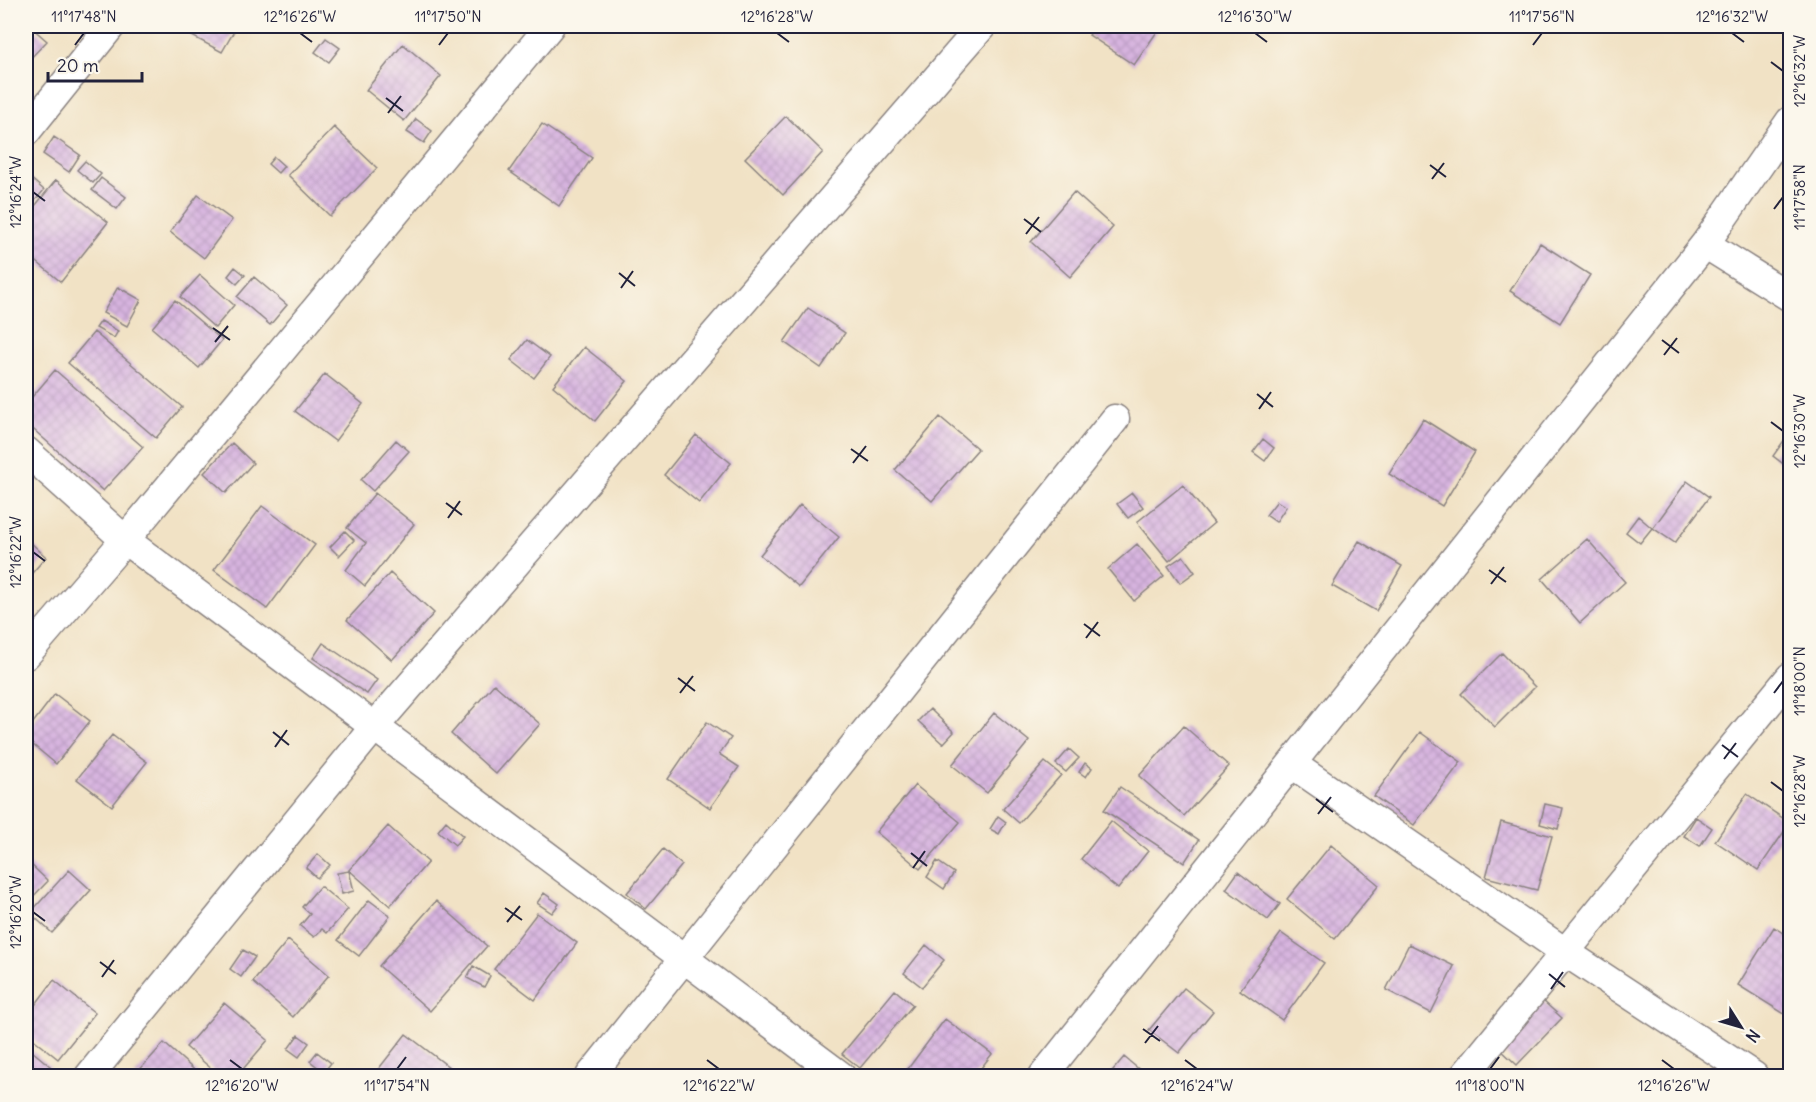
<svg xmlns="http://www.w3.org/2000/svg" width="1816" height="1102" viewBox="0 0 1816 1102" font-family="Delius,sans-serif">
<defs>
<pattern id="building-cross-hatch" width="8" height="8" patternUnits="userSpaceOnUse" patternTransform="scale(1.5)"><rect width="8" height="8" fill="#d7b4df"/><path d="M0 0l8 8M0 8l8-8" fill="none" stroke="#b89ac0"/></pattern>
</defs>
<rect width="100%" height="100%" fill="#fbf7ec"/>
<filter id="ink" filterUnits="userSpaceOnUse"><feTurbulence type="fractalNoise" baseFrequency=".0167" numOctaves="2"/><feDisplacementMap in="SourceGraphic" scale="12" xChannelSelector="R" yChannelSelector="G"/><feConvolveMatrix kernelMatrix="1 2 1 2 8 2 1 2 1" color-interpolation-filters="sRGB"/></filter>
<filter id="wash" filterUnits="userSpaceOnUse"><feTurbulence type="fractalNoise" baseFrequency=".008" numOctaves="4" result="noise"/><feDisplacementMap in="SourceGraphic" scale="24" xChannelSelector="R" yChannelSelector="G"/><feGaussianBlur stdDeviation="1.35" result="paint"/><feColorMatrix in="noise" values="0 0 0 0 0 0 0 0 0 0 0 0 0 0 0 0 0 1.4 0 .05"/><feComposite in="paint" operator="in"/></filter>
<g filter="url(#wash)">
<rect width="100%" height="100%" fill="#f1e2c5"/>
<g id="blocks">
<path fill="url(#building-cross-hatch)" d="M26 26H30L47 41 26 63Z
M178 26H237L222 52 177 28Z
M1096 26H1161L1134 65 1089 35Z
M326 38 340 48 329 62 315 52Z
M403 44 441 76 404 121 366 90Z
M786 116 823 152 783 195 745 158Z
M416 119 432 131 424 143 407 132Z
M542 124 592 158 559 206 509 171Z
M334 127 377 168 330 216 288 175Z
M54 137 80 155 69 172 43 154Z
M274 157 284 166 278 173 268 164Z
M85 161 101 174 93 183 77 170Z
M28 176 44 190 33 203 26 197Z
M101 178 126 197 117 209 92 190Z
M56 180 108 222 61 282 26 253V217Z
M1074 192 1113 227 1070 277 1031 242Z
M198 195 232 220 204 258 170 232Z
M1540 243 1590 275 1560 323 1510 291Z
M235 267 245 275 237 284 228 276Z
M200 275 234 305 215 328 180 297Z
M254 277 287 305 270 325 237 297Z
M118 287 141 300 127 326 103 313Z
M175 300 222 340 199 368 152 328Z
M808 308 845 333 821 368 784 342Z
M101 321 118 331 114 338 96 328Z
M94 332 182 407 156 438 68 363Z
M527 340 550 357 534 378 511 360Z
M584 347 627 381 595 421 553 386Z
M55 370 143 447 103 491 26 423V404Z
M325 374 363 404 335 441 295 411Z
M940 417 978 449 932 501 895 470Z
M1423 419 1475 452 1442 506 1389 474Z
M1790 432V469L1773 456Z
M696 435 731 463 699 503 664 475Z
M1263 439 1274 448 1265 461 1253 452Z
M396 440 409 451 373 491 361 480Z
M232 443 253 463 226 493 204 473Z
M1687 481 1709 497 1675 543 1653 528Z
M1183 485 1214 523 1169 561 1137 522Z
M375 493 414 524 365 586 346 570 366 543 347 528Z
M1132 493 1143 507 1128 518 1117 504Z
M1277 501 1286 507 1276 522 1266 515Z
M800 505 839 537 799 587 760 555Z
M262 506 315 545 267 609 214 570Z
M1638 516 1652 528 1640 543 1626 532Z
M345 531 354 540 339 556 330 547Z
M26 538 46 557 26 580Z
M1587 539 1625 582 1580 623 1542 579Z
M1359 541 1402 566 1376 611 1332 586Z
M1137 544 1164 576 1134 601 1108 569Z
M1183 556 1195 572 1180 583 1168 566Z
M390 573 434 613 392 660 347 620Z
M323 643 377 680 367 694 313 658Z
M1502 653 1535 687 1495 727 1461 694Z
M494 684 540 724 496 774 451 734Z
M55 694 90 721 56 764 26 739V732Z
M930 709 954 732 943 744 918 721Z
M994 713 1029 741 987 793 952 765Z
M707 722 731 738 719 754 739 767 710 808 668 779Z
M1184 726 1229 766 1184 816 1139 776Z
M1420 732 1461 762 1414 825 1374 796Z
M112 735 147 762 112 806 77 779Z
M1069 749 1079 758 1066 772 1056 764Z
M1045 762 1061 775 1019 823 1003 809Z
M1085 763 1092 768 1086 777 1079 772Z
M915 785 960 822 920 869 876 832Z
M1120 787 1199 840 1184 863 1104 810Z
M1747 794 1790 823 1758 870 1715 841Z
M1545 804 1563 808 1558 829 1540 824Z
M998 816 1006 822 999 834 990 829Z
M1696 817 1712 828 1700 846 1684 836Z
M446 821 463 836 455 845 438 831Z
M1111 821 1148 851 1118 889 1081 859Z
M1501 822 1552 836 1537 890 1486 877Z
M388 826 428 862 390 906 349 870Z
M1331 845 1379 885 1335 939 1287 899Z
M663 849 682 865 646 909 627 893Z
M318 854 330 865 317 878 306 868Z
M26 860 48 881 26 904Z
M937 861 954 873 944 889 927 877Z
M69 870 91 890 52 933 30 913Z
M349 871 354 891 342 894 337 873Z
M1238 872 1280 904 1268 920 1226 889Z
M1790 885V901L1783 894Z
M320 886 348 909 327 933 322 929 314 937 300 926 310 914 302 907Z
M544 893 559 904 552 913 537 903Z
M369 900 390 916 359 956 338 940Z
M436 901 487 946 430 1011 379 966Z
M537 913 577 943 535 1000 494 969Z
M1774 927 1790 938V1007L1786 1015 1738 985Z
M1281 933 1324 963 1282 1020 1240 990Z
M288 940 329 975 293 1017 253 982Z
M1409 944 1454 966 1431 1013 1386 990Z
M926 945 944 960 922 987 904 973Z
M243 950 255 957 241 977 230 969Z
M473 966 490 976 484 987 467 978Z
M54 980 95 1013 58 1059 26 1033V1017Z
M1184 988 1213 1011 1179 1053 1149 1030Z
M895 990 913 1005 860 1068 842 1054Z
M1542 1000 1562 1018 1517 1065 1498 1047Z
M224 1003 268 1040 237 1076H220L186 1047Z
M945 1019 992 1054 975 1076H908L904 1074Z
M406 1034 454 1071 450 1076H373Z
M298 1035 309 1043 299 1057 288 1049Z
M164 1043 201 1076H134Z
M26 1046 50 1066 42 1076H26Z
M317 1052 331 1063 324 1072 310 1061Z
M1124 1057 1147 1076H1108Z"/>
</g>
</g>
<g filter="url(#ink)">
<use href="#blocks" fill-opacity="0" stroke="#8a8280" stroke-width="1.5"/>
<g fill="none" stroke-linecap="round" stroke-linejoin="round">
<defs>
<path id="minor" d="M26 132 111 26
M1705 244 1790 297
M26 451 125 540 841 1076
M26 655 125 540 550 26
M1292 764 1565 952 1754 1076
M89 1076 375 726 982 26
M590 1076 1115 419
M1043 1076 1705 244 1790 121
M1464 1076 1790 677"/>
</defs>
<use href="#minor" stroke="#8a8280" stroke-width="31"/>
<use href="#minor" stroke="#fff" stroke-width="28"/>
</g>
</g>
<path fill="none" stroke="#22223b" stroke-width="2" d="M300 33 312 42M777 33 789 42M1255 33 1267 42M1732 33 1744 42M75 45 84 33M439 45 448 33M1533 45 1542 33M1771 62 1783 71M386 98 403 111M388 113 401 96M1430 165 1446 177M1432 179 1444 163M33 192 45 201M1774 209 1783 197M1024 219 1041 232M1026 234 1039 217M619 273 635 286M621 288 633 271M213 328 230 340M1662 340 1679 353M215 342 228 326M1664 355 1677 338M1257 394 1273 407M1259 409 1271 392M1771 422 1783 431M851 449 868 461M853 463 866 446M446 503 462 515M448 518 460 501M33 552 45 561M1489 570 1506 582M1491 584 1504 567M1084 624 1100 636M1086 638 1098 622M678 678 695 691M680 693 693 676M1774 693 1783 681M273 732 289 745M1722 745 1738 757M275 747 287 730M1724 759 1736 743M1771 782 1783 791M1316 799 1333 812M1318 814 1331 797M911 853 927 866M913 868 925 851M505 908 522 920M33 912 45 921M507 922 520 906M100 962 116 974M1549 974 1565 987M102 977 114 960M1551 989 1563 972M1143 1029 1160 1041M1145 1043 1158 1026M230 1060 242 1069M707 1060 719 1069M1185 1060 1197 1069M1662 1060 1674 1069M397 1069 406 1057M1490 1069 1499 1057"/>
<rect width="1816" height="1102" fill="none" stroke="#fbf7ec" stroke-width="66"/>
<g transform="translate(1741 1027) rotate(127)" stroke="#fbf7ec" stroke-width="4.5" paint-order="stroke">
<path d="M0-4.5L10 22L0 15L-10 22Z" fill="#22223b"/>
<text y="-9" font-size="16" font-weight="bold" text-anchor="middle" fill="#22223b">N</text>
</g>
<path d="M48 72v9h94v-9" fill="none" stroke="#22223b" stroke-width="3"/>
<text x="57" y="72" font-size="18" fill="#22223b" stroke="#fbf7ec" stroke-width="4.5" paint-order="stroke">20 m</text>
<rect x="33" y="33" width="1750" height="1036" fill="none" stroke="#22223b" stroke-width="2"/>
<g font-size="15" text-anchor="middle" fill="#22223b">
<text x="84" y="22">11°17'48"N</text>
<text x="300" y="22">12°16'26"W</text>
<text x="448" y="22">11°17'50"N</text>
<text x="777" y="22">12°16'28"W</text>
<text x="1255" y="22">12°16'30"W</text>
<text x="1542" y="22">11°17'56"N</text>
<text x="1732" y="22">12°16'32"W</text>
<text transform="translate(1800 71) rotate(-90)" y="5">12°16'32"W</text>
<text transform="translate(16 192) rotate(-90)" y="5">12°16'24"W</text>
<text transform="translate(1800 197) rotate(-90)" y="5">11°17'58"N</text>
<text transform="translate(1800 431) rotate(-90)" y="5">12°16'30"W</text>
<text transform="translate(16 552) rotate(-90)" y="5">12°16'22"W</text>
<text transform="translate(1800 681) rotate(-90)" y="5">11°18'00"N</text>
<text transform="translate(1800 791) rotate(-90)" y="5">12°16'28"W</text>
<text transform="translate(16 912) rotate(-90)" y="5">12°16'20"W</text>
<text x="242" y="1091">12°16'20"W</text>
<text x="397" y="1091">11°17'54"N</text>
<text x="719" y="1091">12°16'22"W</text>
<text x="1197" y="1091">12°16'24"W</text>
<text x="1490" y="1091">11°18'00"N</text>
<text x="1674" y="1091">12°16'26"W</text>
</g>
</svg>
